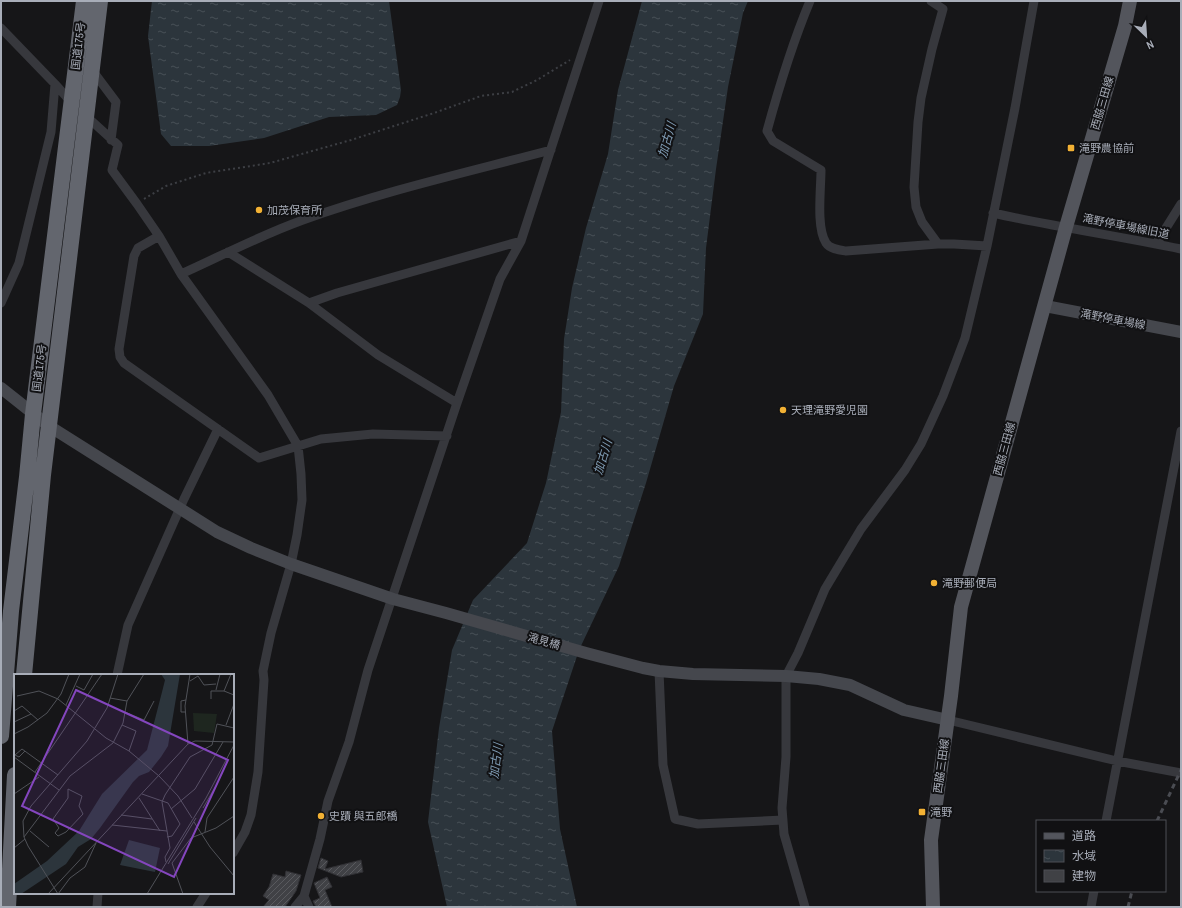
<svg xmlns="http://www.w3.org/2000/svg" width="1182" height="908" viewBox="0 0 1182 908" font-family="'Archivo Narrow','Noto Sans JP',sans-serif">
<defs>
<pattern id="water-ripples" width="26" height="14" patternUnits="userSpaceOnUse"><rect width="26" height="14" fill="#2c353c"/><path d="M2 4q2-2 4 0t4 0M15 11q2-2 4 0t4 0" fill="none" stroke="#485056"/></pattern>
<pattern id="building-hatch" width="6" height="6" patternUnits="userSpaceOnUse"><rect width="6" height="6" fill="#404145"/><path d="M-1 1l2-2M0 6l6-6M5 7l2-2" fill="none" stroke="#595a5e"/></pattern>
</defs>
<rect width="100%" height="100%" fill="#161618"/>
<path fill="url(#water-ripples)" d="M152 1H389L401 90 400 97 397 105 376 115 329 117 264 138 209 146H171L161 134 148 36Z
M642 1H748L743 13 728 87 716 169 706 248 703 314 674 386 646 483 619 566 579 650 552 731 560 829 577 907H447L428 822 439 728 452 650 473 600 527 543 546 483 561 412 564 339 572 288 586 228 608 154 618 90Z"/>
<path fill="url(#building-hatch)" stroke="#303034" d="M321 858 328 861 325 869 361 860 363 872 341 877 318 868Z
M286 871 301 875 296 891 285 907H263L269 900 263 896 269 887 273 874 285 877Z
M327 877 332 887 325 890 332 907H316L313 901 320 898 314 883Z"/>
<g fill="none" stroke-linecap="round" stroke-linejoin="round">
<path stroke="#3d3f44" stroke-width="2" stroke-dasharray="2 3" stroke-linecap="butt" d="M144 199 166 186 206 173 270 163 351 140 434 113 481 96 512 92 537 80 570 60"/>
<path stroke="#37383d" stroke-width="9" d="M810 1C792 44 779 87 767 131L773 141 821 170C821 189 816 228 826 243 830 249 839 250 846 251L938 244 922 222 916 207 914 187 918 122 921 98 932 49 943 9 931 1
M1 28 55 84 72 103
M92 70 116 102 111 140
M85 115 118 145 112 170 137 204 159 236 181 274 268 395 298 446 301 474 302 500 297 535 291 564 271 633 263 671 264 680 258 772 251 815 245 832 233 853
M993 213C1055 227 1119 236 1181 249
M159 236 138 248 134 256 119 349 120 357 124 363 259 458 321 439 373 434 447 436
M938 244H954L987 246
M1156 244 1181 204
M228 252 309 303 378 355 457 403
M181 274C221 256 261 235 303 220 384 191 468 172 551 150
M1 303 19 263 51 132 55 84
M309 303 337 293 521 241
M659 671 663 765 675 819 698 824 783 820
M117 675 128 625 184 499 218 429
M948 720 1117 761 1181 773
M1106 821 1181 431
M304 896 309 907
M97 907 98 893
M197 907 206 893
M295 907 304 896 320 839 328 801 349 742 368 670 457 403 500 279 521 241 599 1
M805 907 784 834 782 808 786 757V676L798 653 825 589 861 529 905 470 921 444 943 396 965 338 987 246 1015 108 1034 1
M1091 907 1094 891"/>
<path stroke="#45474d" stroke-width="12" d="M1045 306 1181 332
M1 388 49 426 217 532 251 548 291 564 393 599 446 613 586 653 643 668 659 671 693 674 786 676 819 679 850 685 904 710 948 720"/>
<path stroke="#53555c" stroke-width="14" d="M933 907 931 840 951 696 961 607 1066 227 1125 26 1130 1"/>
<path stroke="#63666e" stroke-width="16" d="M24 675 43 475 100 1
M1 736 11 611 27 477 33 414 84 1
M8 907 15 775"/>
<path stroke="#4a4c52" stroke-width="3" stroke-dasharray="5 4" stroke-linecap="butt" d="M1157 821 1181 770
M1128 907 1132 891"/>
</g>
<g fill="#f2b134" stroke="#111113" stroke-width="1.5">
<rect x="1067" y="144" width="8" height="8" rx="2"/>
<circle cx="259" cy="210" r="4"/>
<circle cx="783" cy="410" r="4"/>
<circle cx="934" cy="583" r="4"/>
<rect x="918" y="808" width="8" height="8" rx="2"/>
<circle cx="321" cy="816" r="4"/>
</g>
<g text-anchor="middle" stroke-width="4" stroke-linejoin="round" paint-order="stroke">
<g font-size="11" fill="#a8adb8" stroke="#111113">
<text transform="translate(78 46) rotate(-83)" y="4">国道175号</text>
<text transform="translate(1102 103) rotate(-74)" y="4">西脇三田線</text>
<text transform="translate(1126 226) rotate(11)" y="4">滝野停車場線旧道</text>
<text transform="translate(1113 319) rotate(11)" y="4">滝野停車場線</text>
<text transform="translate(39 368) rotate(-83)" y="4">国道175号</text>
<text transform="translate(1004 449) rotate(-75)" y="4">西脇三田線</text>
<text transform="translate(544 641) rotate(16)" y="4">滝見橋</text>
<text transform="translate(941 766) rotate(-82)" y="4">西脇三田線</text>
</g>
<g font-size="11" fill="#a8adb8" stroke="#111113" text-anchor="start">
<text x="1079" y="152">滝野農協前</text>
<text x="267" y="214">加茂保育所</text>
<text x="791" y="414">天理滝野愛児園</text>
<text x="942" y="587">滝野郵便局</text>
<text x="930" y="816">滝野</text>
<text x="329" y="820">史蹟 與五郎橋</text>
</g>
<g font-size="12" font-style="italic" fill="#7f9bb3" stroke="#111113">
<text transform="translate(667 140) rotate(-74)" y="4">加古川</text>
<text transform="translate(603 457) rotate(-73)" y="4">加古川</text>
<text transform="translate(496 761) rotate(-83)" y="4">加古川</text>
</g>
</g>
<g transform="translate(14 674)">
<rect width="220" height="220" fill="#161618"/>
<path d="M179 39 203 40 200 59 180 57Z" fill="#1e261f"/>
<path d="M147 0H166L154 72 147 83 135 98 125 102 119 108 86 154 77 165 64 173 52 190 7 220H0V210L33 187 65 157 88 120 133 76 148 18 151 6ZM115 166 146 174 141 198 106 191Z" fill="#2c353c"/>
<path fill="none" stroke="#505258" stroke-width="1" d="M217 0 210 17 220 21M176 7 184 2 190 11 202 10M62 12 70 16 79 0M202 16 206 0M3 22 25 17 44 25 92 64 115 77 145 102 164 122 178 144M96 24 113 27M197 25V17H210M52 31 66 0M0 37 8 32 24 46M111 38 130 46 140 27M171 38H167V27L172 26M0 48 17 40M108 51 122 57 115 77M212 51 220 30M0 60 14 53 33 39 47 20 55 0M174 70 171 32 176 0M11 77 5 83 1 81 8 75 44 101M0 83 45 116M21 98 88 0M54 115 68 122 65 132 69 140 52 158 44 162 41 159 45 154 39 145 54 124ZM0 120 25 103M128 120 154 129 166 150 158 162 153 163M125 124 146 157M189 134 203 110M157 135 181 115 209 68M107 141 138 145M180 148 196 173 220 202M98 151 153 157M16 157 35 173M191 158 193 144 220 103M10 163 56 102 99 69 109 49 113 27 130 0M0 174 11 165M152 188 151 183 156 174 148 128 151 121 176 83 198 71 203 50 220 54M158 189 177 164 202 154 220 142M158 189 169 220M154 190 182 144M34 220 174 70 181 67 220 68M44 220 56 204 71 193 82 169M44 220 14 172 10 163 9 147 17 132 73 67 93 34 104 0M133 220 192 124 220 71"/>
<path fill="#8446be" fill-opacity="0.15" stroke="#8446be" stroke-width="2" d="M62 16 214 86 160 203 8 132Z"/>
<rect width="220" height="220" fill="none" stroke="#a8adb8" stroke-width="2"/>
</g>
<rect width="1182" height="908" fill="none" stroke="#a8adb8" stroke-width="4"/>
<rect x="1036" y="820" width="130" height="72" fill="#111113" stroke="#4d4f55"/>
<rect x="1044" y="833" width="20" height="6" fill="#53555c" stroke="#4d4f55"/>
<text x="1072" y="840" font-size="12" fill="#a8adb8">道路</text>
<rect x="1044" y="850" width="20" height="12" fill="url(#water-ripples)" stroke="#4d4f55"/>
<text x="1072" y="860" font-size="12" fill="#a8adb8">水域</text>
<rect x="1044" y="870" width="20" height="12" fill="#404145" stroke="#4d4f55"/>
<text x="1072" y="880" font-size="12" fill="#a8adb8">建物</text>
<g transform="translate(1146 36) rotate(155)" stroke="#111113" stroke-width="3" paint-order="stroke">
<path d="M0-3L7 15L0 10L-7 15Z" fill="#a8adb8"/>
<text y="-6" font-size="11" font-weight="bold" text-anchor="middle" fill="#a8adb8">N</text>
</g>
</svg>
